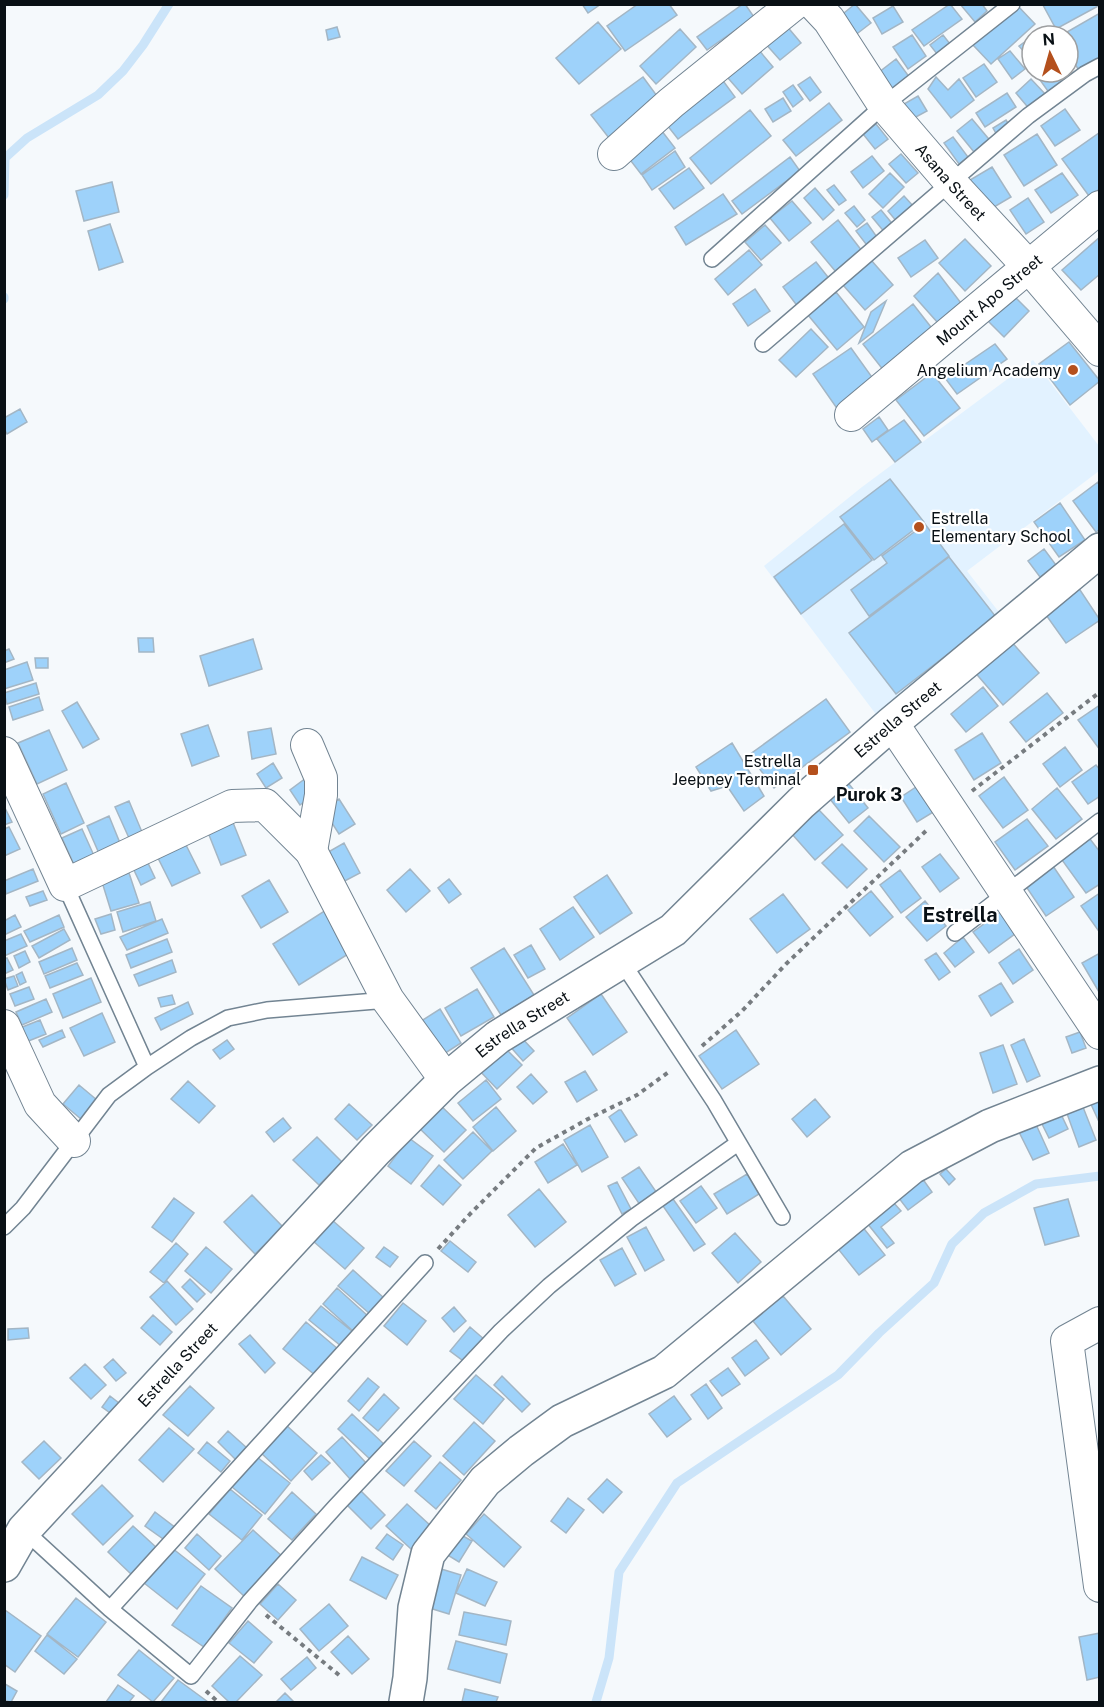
<svg xmlns="http://www.w3.org/2000/svg" width="1104" height="1707" viewBox="0 0 1104 1707" font-family="'Public Sans',sans-serif">
<rect width="100%" height="100%" fill="#f5f9fc"/>
<path fill="#e2f2ff" d="M1033 360 1099 446V471L967 571 1002 616 878 717 764 566 862 487Z"/>
<g fill="none" stroke-linecap="round" stroke-linejoin="round">
<path stroke="#cbe4f9" stroke-width="9" d="M4 195 5 158 27 138 98 95 123 71 143 45 169 4
M4 297V299
M596 1702 609 1658 619 1572 677 1483 838 1375 879 1333 934 1283 952 1244 984 1213 1036 1184 1100 1176"/>
</g>
<path fill="#9ed2fa" stroke="#a3b6c5" stroke-width="1.5" d="M582 4H601L588 13Z
M638 4H669L677 15 625 51 607 26Z
M743 4H745L754 17 707 50 697 37Z
M855 4 871 23 854 36 839 17Z
M950 4 962 19 924 46 912 30Z
M960 4H982L987 11 975 22Z
M1045 4H1100V5L1056 29 1043 5Z
M1017 5 1035 24 991 64 973 45Z
M893 6 903 22 882 34 873 18Z
M1100 13V63L1081 74 1068 52V36H1060Z
M598 22 621 49 579 84 556 58Z
M785 24 801 43 780 60 764 42Z
M337 27 340 37 328 40 326 30Z
M680 29 696 47 656 84 640 66Z
M912 35 926 56 908 69 893 47Z
M943 35 954 49 941 59 930 45Z
M1030 38 1032 41V51L1027 55 1019 46Z
M753 43 773 67 742 94 721 70Z
M1010 51 1025 69 1012 79 998 59Z
M896 59 913 82 895 96 878 73Z
M984 64 997 82 976 97 963 78Z
M1051 72H1060L1068 83 1050 94 1040 80Z
M643 77 660 100 609 138 591 115Z
M810 77 821 92 810 101 798 85Z
M936 77 948 90 959 79 974 100 951 118 928 89Z
M721 78 735 97 678 139 663 120Z
M1031 79 1047 96 1031 111 1016 93Z
M793 85 803 99 793 107 783 92Z
M1007 93 1016 107 985 127 976 113Z
M918 96 927 111 914 118 904 104Z
M783 98 791 111 773 122 765 109Z
M829 103 842 120 796 156 783 140Z
M1065 109 1080 130 1055 146 1041 126Z
M750 110 771 136 711 184 690 158Z
M972 119 993 144 978 157 957 131Z
M1006 120 1011 128 998 137 993 128Z
M876 124 888 139 875 149 863 134Z
M658 126 675 148 641 174 624 152Z
M1099 133 1100 189 1089 196 1062 159Z
M1037 134 1057 165 1024 186 1004 155Z
M953 137 968 157 959 164 944 143Z
M675 151 685 167 652 190 642 175Z
M901 154 918 173 906 183 889 164Z
M872 156 884 171 863 188 851 172Z
M790 157 800 171 742 214 732 201Z
M992 167 1011 197 989 210 970 180Z
M689 168 704 188 674 209 659 189Z
M890 173 904 187 883 208 869 194Z
M1062 173 1078 195 1051 213 1035 190Z
M112 182 119 212 84 221 76 191Z
M834 185 846 200 839 205 827 190Z
M815 188 834 210 823 220 804 198Z
M723 194 737 214 686 245 675 227Z
M904 196 914 207 897 222 888 211Z
M1028 198 1044 222 1026 234 1010 210Z
M792 201 811 223 789 241 770 218Z
M854 206 865 220 857 227 845 213Z
M881 210 895 227 886 234 872 217Z
M838 220 862 251 836 272 811 242Z
M867 223 879 240 869 248 856 231Z
M110 224 123 262 99 270 88 231Z
M765 225 781 243 761 260 745 242Z
M1100 237V274L1081 290 1062 270Z
M965 239 991 266 965 291 939 263Z
M925 240 938 258 911 277 898 258Z
M749 250 762 265 728 295 715 279Z
M871 260 893 285 865 310 843 285Z
M816 262 831 281 798 307 783 287Z
M938 273 964 307 938 323 914 296Z
M755 289 770 311 748 326 733 304Z
M1009 291 1029 311 1004 337 983 316Z
M836 292 864 327 837 350 808 315Z
M886 301 873 332 859 343 871 312Z
M913 304 934 331 884 371 863 344Z
M811 329 828 347 796 377 779 360Z
M1069 342 1100 381 1070 405 1039 364Z
M995 344 1007 359 957 394 945 378Z
M851 348 874 380 836 407 813 374Z
M932 373 960 408 924 436 896 400Z
M20 409 27 422 7 434 4 429V418Z
M879 417 888 430 872 442 863 429Z
M904 420 921 442 895 462 877 439Z
M890 479 924 522 874 560 840 517Z
M1098 482 1100 485V529L1096 532 1073 501Z
M1060 503 1085 540 1059 557 1034 522Z
M844 524 872 560 801 614 774 577Z
M925 524 949 556 869 616 851 590 887 563 882 556Z
M1044 549 1056 565 1040 577 1028 561Z
M949 557 996 617 896 694 849 633Z
M1076 584 1100 620 1066 643 1041 608Z
M138 638H153L154 652H139Z
M253 639 262 669 209 686 200 656Z
M1009 639 1039 673 1003 705 973 670Z
M9 649 14 659 4 663V651Z
M35 658H48V668H36Z
M27 662 33 680 4 689V670Z
M36 683 39 694 7 704 4 693Z
M983 687 998 706 966 732 951 714Z
M1047 693 1063 713 1026 742 1010 722Z
M39 697 43 710 13 720 9 707Z
M826 699 850 732 774 788 749 755Z
M77 702 99 739 83 748 62 711Z
M1100 705V750L1078 720Z
M208 725 219 756 192 766 181 734Z
M271 728 276 754 252 759 248 732Z
M49 730 67 770 37 784 18 743Z
M982 733 1001 763 974 780 955 750Z
M732 743 764 796 744 811 727 786 711 791 696 767Z
M1065 747 1082 770 1060 787 1043 764Z
M273 763 282 778 266 788 257 774Z
M1096 765 1100 770V796L1088 804 1072 782Z
M1004 777 1028 810 1003 828 979 796Z
M306 778 317 792 300 805 290 790Z
M845 779 868 808 849 823 826 794Z
M66 783 84 823 61 834 43 794Z
M919 785 935 811 917 822 901 797Z
M1057 788 1082 819 1056 839 1032 809Z
M339 799 355 824 339 834 323 809Z
M129 801 142 832 129 838 115 807Z
M4 806 12 822 4 825Z
M819 810 843 835 815 860 792 834Z
M109 816 122 848 101 858 87 826Z
M869 816 900 847 884 862 854 831Z
M1027 819 1048 846 1015 870 995 842Z
M232 820 246 855 221 865 207 830Z
M9 827 20 849 4 856V829Z
M82 829 96 860 76 869 62 838Z
M1090 839 1100 852V884L1086 893 1062 860Z
M185 843 200 873 172 886 157 856Z
M344 843 360 873 339 884 323 855Z
M842 844 867 869 847 888 822 863Z
M940 854 959 878 940 892 922 867Z
M147 861 155 878 141 885 133 868Z
M1053 866 1074 897 1046 916 1025 885Z
M33 869 38 881 6 894 4 881Z
M410 869 430 891 406 912 387 890Z
M900 870 921 898 901 913 880 885Z
M129 873 139 903 111 911 102 882Z
M607 875 632 913 600 934 574 897Z
M449 879 461 894 449 903 438 888Z
M269 880 288 912 261 928 242 896Z
M43 891 47 900 30 906 26 897Z
M871 891 893 917 870 936 848 910Z
M1100 893V933L1081 906Z
M783 894 810 929 777 953 750 919Z
M925 901 946 926 927 941 906 917Z
M150 902 156 921 123 932 117 912Z
M573 907 594 937 560 960 540 929Z
M326 910 353 951 299 985 273 944Z
M1003 910 1019 931 989 953 973 932Z
M111 914 115 930 101 934 95 919Z
M15 915 21 927 4 935V921Z
M59 915 64 927 30 942 24 931Z
M162 919 168 933 127 950 120 937Z
M64 929 70 940 39 958 32 946Z
M21 934 27 946 4 956V941Z
M963 937 974 952 955 967 944 953Z
M167 939 172 952 131 968 126 955Z
M531 945 545 969 528 978 514 955Z
M72 948 77 960 44 974 39 962Z
M504 948 534 995 501 1015 471 968Z
M1019 949 1033 970 1013 984 999 963Z
M25 951 30 962 19 968 14 956Z
M936 953 950 972 939 980 925 960Z
M1100 953V992H1099L1082 963Z
M7 958 13 970 4 974V959Z
M172 960 176 972 139 986 134 975Z
M77 963 83 975 50 988 45 976Z
M22 972 26 982 20 985 16 975Z
M14 976 18 986 8 990 4 979Z
M91 978 101 1002 63 1018 53 994Z
M1001 983 1013 1002 991 1016 979 996Z
M29 987 34 999 15 1006 10 994Z
M477 989 494 1017 461 1036 445 1008Z
M601 994 627 1032 593 1055 567 1018Z
M172 995 175 1004 161 1007 158 998Z
M46 999 52 1012 22 1025 16 1012Z
M188 1002 193 1014 161 1030 155 1018Z
M440 1009 461 1043 436 1059 415 1025Z
M102 1013 115 1042 84 1056 70 1028Z
M40 1020 46 1034 26 1042 20 1028Z
M62 1030 65 1037 43 1047 39 1040Z
M736 1030 759 1064 722 1089 699 1056Z
M1080 1032 1086 1048 1072 1053 1066 1037Z
M518 1034 534 1051 523 1061 507 1043Z
M1024 1039 1040 1076 1027 1082 1011 1045Z
M227 1040 234 1049 220 1059 213 1050Z
M1003 1045 1017 1084 993 1093 980 1053Z
M503 1046 522 1065 497 1089 478 1069Z
M585 1071 597 1090 577 1102 565 1082Z
M531 1074 547 1092 533 1104 517 1087Z
M486 1080 501 1099 473 1121 458 1103Z
M188 1081 215 1106 199 1123 171 1099Z
M79 1085 97 1100 81 1119 63 1104Z
M1100 1096V1124L1089 1100Z
M815 1099 830 1117 807 1137 792 1119Z
M1081 1102 1096 1140 1079 1147 1065 1108Z
M349 1104 372 1125 357 1140 335 1119Z
M439 1104 466 1130 444 1152 417 1126Z
M496 1107 516 1131 493 1151 473 1127Z
M619 1110H621L637 1135 625 1142 609 1117Z
M1059 1110 1068 1129 1049 1138 1040 1120Z
M283 1118 291 1128 274 1142 266 1132Z
M1034 1120 1049 1153 1033 1160 1017 1128Z
M590 1125 608 1157 582 1172 564 1140Z
M473 1132 492 1151 463 1179 444 1160Z
M317 1137 342 1162 319 1185 293 1160Z
M409 1138 433 1156 411 1184 388 1166Z
M563 1144 577 1165 548 1183 535 1162Z
M439 1165 461 1185 443 1205 421 1186Z
M639 1167 659 1196 642 1208 622 1178Z
M946 1169 955 1179 949 1185 940 1174Z
M747 1174 759 1194 727 1214 714 1194Z
M922 1178 932 1192 908 1210 898 1197Z
M617 1182 631 1209 622 1214 608 1186Z
M701 1186 717 1208 696 1223 680 1201Z
M539 1189 566 1222 535 1247 508 1215Z
M252 1195 283 1227 255 1254 224 1222Z
M174 1198 194 1213 172 1242 152 1227Z
M673 1199 705 1244 694 1251 663 1206Z
M1068 1199 1079 1236 1045 1245 1034 1208Z
M893 1202 901 1211 881 1227 894 1243 887 1248 867 1223Z
M332 1220 364 1248 345 1269 313 1241Z
M861 1225 885 1255 859 1275 835 1245Z
M646 1227 664 1260 645 1271 627 1237Z
M735 1233 761 1262 738 1283 712 1253Z
M450 1241 476 1262 468 1272 441 1251Z
M176 1243 188 1254 164 1283 150 1272Z
M206 1247 232 1269 211 1293 185 1271Z
M384 1247 398 1257 390 1267 376 1257Z
M622 1248 636 1274 615 1286 600 1260Z
M353 1270 384 1298 370 1314 338 1286Z
M190 1279 205 1294 197 1302 182 1287Z
M167 1281 193 1309 176 1325 150 1297Z
M337 1288 368 1316 354 1332 323 1304Z
M783 1296 811 1329 781 1355 753 1321Z
M403 1303 426 1321 407 1345 384 1326Z
M321 1306 353 1332 341 1346 309 1320Z
M454 1307 466 1321 454 1332 442 1318Z
M153 1315 172 1332 160 1345 141 1328Z
M306 1322 338 1349 315 1375 283 1349Z
M470 1327 485 1340 466 1363 450 1351Z
M28 1328 29 1338 8 1340V1329Z
M250 1335 275 1363 265 1373 239 1344Z
M756 1340 769 1358 745 1376 732 1358Z
M113 1359 126 1373 116 1381 104 1367Z
M85 1364 106 1385 91 1399 70 1378Z
M728 1368 740 1384 722 1396 710 1381Z
M476 1375 504 1399 483 1424 454 1399Z
M502 1376 530 1404 522 1412 494 1385Z
M368 1378 379 1387 359 1411 348 1401Z
M706 1384 722 1408 708 1419 691 1395Z
M190 1386 214 1408 188 1436 163 1415Z
M384 1394 399 1408 378 1431 363 1418Z
M110 1396 124 1407 117 1418 102 1407Z
M674 1396 691 1419 667 1437 649 1414Z
M352 1414 387 1447 373 1462 338 1429Z
M474 1422 495 1441 464 1475 443 1456Z
M286 1425 317 1453 291 1481 260 1452Z
M169 1428 194 1449 163 1482 139 1460Z
M228 1431 247 1448 236 1460 218 1442Z
M342 1437 367 1464 350 1479 326 1452Z
M44 1441 61 1458 39 1479 22 1462Z
M414 1441 431 1456 404 1486 386 1471Z
M207 1442 230 1461 221 1472 198 1453Z
M321 1455 330 1463 312 1480 304 1471Z
M257 1457 290 1483 265 1514 232 1487Z
M440 1462 461 1480 436 1509 415 1491Z
M607 1479 622 1492 603 1513 588 1499Z
M102 1485 133 1516 103 1545 72 1514Z
M230 1489 262 1515 242 1540 209 1514Z
M361 1491 385 1515 371 1529 347 1505Z
M292 1492 316 1514 292 1540 268 1519Z
M568 1498 584 1510 566 1533 551 1521Z
M407 1504 431 1526 411 1549 386 1526Z
M155 1512 176 1528 166 1541 145 1526Z
M484 1514 521 1547 504 1567 466 1534Z
M133 1526 158 1549 132 1575 108 1552Z
M253 1530 283 1557 245 1597 215 1569Z
M454 1531 472 1541 459 1562 441 1551Z
M197 1534 221 1556 209 1570 185 1548Z
M387 1534 403 1545 393 1560 376 1548Z
M172 1548 205 1574 177 1609 144 1583Z
M362 1557 398 1575 386 1599 350 1580Z
M438 1568 461 1575 449 1614 426 1607Z
M467 1569 497 1582 485 1606 456 1593Z
M278 1584 296 1600 278 1620 260 1604Z
M201 1586 232 1608 204 1647 172 1625Z
M76 1598 106 1622 78 1657 47 1634Z
M329 1604 348 1626 319 1651 300 1629Z
M5 1610 41 1636 15 1672 4 1664Z
M464 1612 511 1621 506 1645 459 1635Z
M248 1621 272 1642 254 1663 229 1643Z
M1100 1633V1677L1087 1680 1079 1637Z
M47 1635 77 1659 64 1674 35 1651Z
M348 1636 369 1659 352 1674 331 1652Z
M456 1641 507 1654 500 1683 448 1669Z
M139 1650 174 1678 153 1702 118 1675Z
M240 1656 262 1675 236 1702H229L212 1686Z
M307 1657 316 1668 291 1690 281 1679Z
M178 1680 208 1702H161Z
M5 1684 17 1691 11 1702 4 1700Z
M118 1685 134 1696 129 1702H106Z
M465 1689 498 1697 496 1702H462Z
M285 1693 294 1702H276Z"/>
<g fill="none" stroke-linecap="round" stroke-linejoin="round">
<defs>
<path id="service" d="M712 259 884 105 1012 4
M763 344 1028 116 1085 74 1100 66
M65 885 147 1067
M955 933 1100 821
M622 962 714 1101 782 1217
M4 1227 23 1208 109 1095 147 1067 191 1038 228 1018 267 1010 388 1000
M24 1530 110 1609 191 1676 250 1601 336 1506 501 1331 549 1286 631 1219 738 1143
M110 1609 425 1263"/>
<g id="minor">
<path id="s1" d="M814 4 829 20 884 105 951 183 1028 266 1100 350"/>
<path d="M614 154 671 103 794 4"/>
<path id="s2" d="M851 415 1100 207"/>
<path d="M892 723 1100 1033"/>
<path d="M307 745 321 778V795L311 851"/>
<path d="M4 753 65 885 232 806 265 805 311 851 388 1000 446 1080"/>
<path d="M4 1026 40 1104 74 1141"/>
<path d="M1100 1323 1067 1341 1100 1586"/>
</g>
<g id="tertiary">
<path id="s3" d="M4 1565 24 1530 376 1150 446 1080 498 1037 673 930 801 803 892 723 1100 550"/>
<path d="M406 1702 410 1678 415 1608 428 1554 485 1481 521 1451 562 1421 664 1372 912 1167 990 1126 1100 1083"/>
</g>
</defs>
<use href="#service" stroke="#728492" stroke-width="18"/>
<use href="#minor" stroke="#728492" stroke-width="34"/>
<use href="#tertiary" stroke="#728492" stroke-width="36"/>
<path stroke="#777c80" stroke-width="4" stroke-dasharray="4.5 4.5" stroke-linecap="butt" d="M972 791 1100 692
M702 1046 742 1011 786 964 928 829
M438 1249 470 1214 536 1148 588 1119 637 1095 670 1071
M266 1615 339 1675
M206 1691 218 1702"/>
<use href="#service" stroke="#fff" stroke-width="15"/>
<use href="#minor" stroke="#fff" stroke-width="32"/>
<use href="#tertiary" stroke="#fff" stroke-width="33"/>
</g>
<g fill="#b4501d" stroke="#fff" stroke-width="2">
<circle cx="1073" cy="370" r="6"/>
<circle cx="919" cy="527" r="6"/>
<rect x="807" y="764" width="12" height="12" rx="3"/>
</g>
<g text-anchor="middle" stroke-width="4.5" stroke-linejoin="round" paint-order="stroke">
<g font-size="16" fill="#091015" stroke="#fff">
<text dy="6" stroke="none"><textPath href="#s1" startOffset="225">Asana Street</textPath></text>
<text dy="6" stroke="none"><textPath href="#s2" startOffset="180">Mount Apo Street</textPath></text>
<text dy="6" stroke="none"><textPath href="#s3" startOffset="1238">Estrella Street</textPath></text>
<text dy="6" stroke="none"><textPath href="#s3" startOffset="752">Estrella Street</textPath></text>
<text dy="6" stroke="none"><textPath href="#s3" startOffset="266">Estrella Street</textPath></text>
</g>
<g font-size="16" fill="#091015" stroke="#fff" text-anchor="end">
<text x="1061" y="376">Angelium Academy</text>
<text x="931" y="524" text-anchor="start">Estrella<tspan x="931" dy="18">Elementary School</tspan></text>
<text x="801" y="767">Estrella<tspan x="801" dy="18">Jeepney Terminal</tspan></text>
</g>
<g font-size="18" font-weight="bold" fill="#091015" stroke="#fff">
<text x="869" y="801">Purok 3</text>
</g>
<g font-size="20" font-weight="bold" fill="#091015" stroke="#fff">
<text x="960" y="922">Estrella</text>
</g>
</g>
<rect width="1104" height="1707" fill="none" stroke="#091015" stroke-width="12"/>
<g transform="translate(1050 54) rotate(355)"><circle r="28" fill="#ffffff" stroke="#9d9fa1" stroke-width="1.5"/>
<path d="M0-4.5L10 22L0 15L-10 22Z" fill="#b4501d"/>
<text y="-9" font-size="16" font-weight="bold" text-anchor="middle" fill="#091015">N</text>
</g>
</svg>
